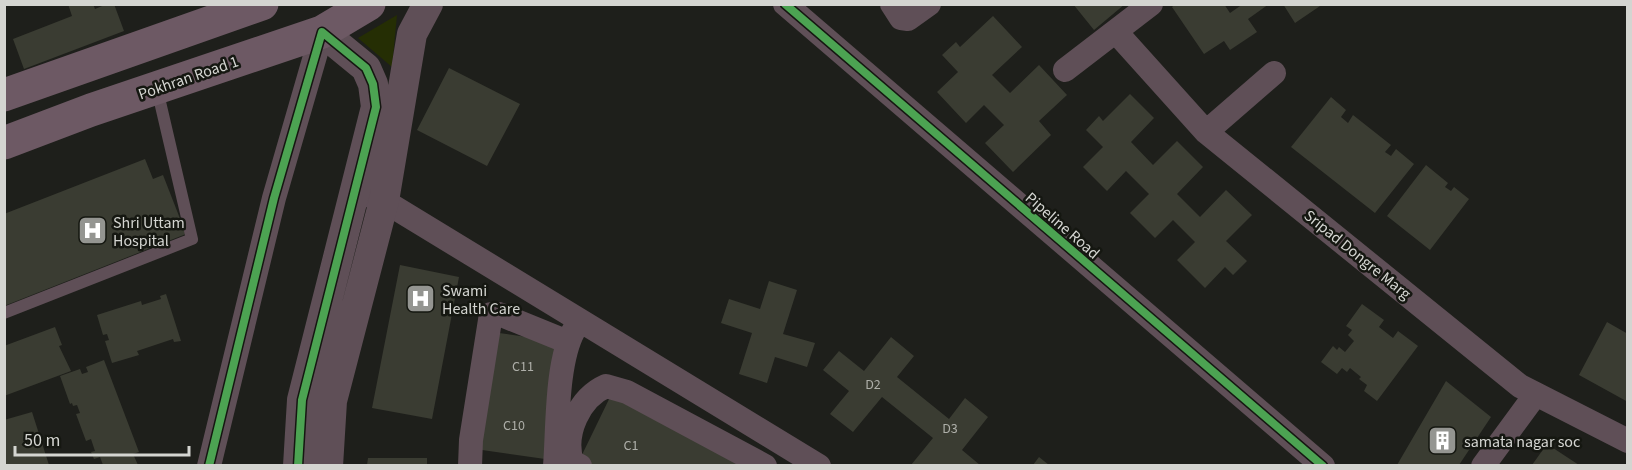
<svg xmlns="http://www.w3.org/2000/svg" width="1632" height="470" viewBox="0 0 1632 470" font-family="'Source Sans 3',sans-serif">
<rect width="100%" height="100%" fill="#1e1f1b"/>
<path fill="#252e04" d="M397 15 392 67 358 38Z"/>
<path fill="#3a3c32" d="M68 4H93L95 9 107 4H114L124 31 24 69 13 39 72 16Z
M1073 4H1125L1094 30Z
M1175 4H1224L1230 13 1243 4H1269L1248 19 1257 32 1230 50 1224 41 1204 54 1172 7Z
M1283 4H1323L1295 23Z
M993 16 1022 47 992 75 1010 93 1039 65 1067 95 1039 121 1051 135 1013 172 985 143 1004 125 984 105 966 123 937 92 958 72 942 55 956 42 960 47Z
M449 68 520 104 487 166 417 130Z
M1130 94 1154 118 1131 142 1153 165 1177 141 1203 167 1177 194 1200 217 1226 190 1252 215 1226 241 1247 261 1233 275 1225 267 1205 288 1177 260 1195 242 1173 220 1155 238 1130 213 1149 194 1126 171 1107 191 1083 167 1103 147 1086 130 1099 116 1103 121Z
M1331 97 1346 110 1341 117 1348 123 1353 115 1391 145 1385 152 1391 156 1396 149 1414 164 1375 213 1291 147Z
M145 159 153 179 163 175 186 234 4 306V214Z
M1426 165 1448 183 1445 187 1451 191 1454 187 1469 199 1430 250 1387 216Z
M400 265 459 277 432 419 372 408Z
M769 281 797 290 783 334 815 343 807 367 775 357 767 383 739 374 752 333 721 323 729 299 760 309Z
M166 294 181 341 174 342 173 339 137 351 139 355 112 363 105 341 109 340 107 334 103 335 97 315 141 301 142 305 161 299 160 296Z
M1362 304 1384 320 1379 327 1393 338 1398 331 1418 346 1377 401 1364 391 1367 385 1359 379 1361 377 1350 368 1347 372 1342 368 1337 374 1321 362 1333 346 1337 350 1339 347 1345 352 1354 341 1348 335 1352 330 1346 326Z
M1607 322 1628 334V402L1579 375Z
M55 327 62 345 59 346 71 371 4 396V346Z
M492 332 562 342 545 459 475 449Z
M891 337 914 356 897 377 949 419 965 398 988 417 962 450 980 465H911L933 438 882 397 853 432 830 414 849 391 823 370 839 351 864 371Z
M104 360 139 452 133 454 138 465H103L100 457 94 459 91 452 95 451 91 439 86 441 76 414 80 413 77 405 73 406 72 403 70 404 60 376 80 369 82 374 88 372 86 367Z
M1446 381 1491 417 1459 465H1397Z
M612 393 754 465H588L579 461Z
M32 412 49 465H4V420Z
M1547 444 1579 465H1532Z
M1039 457 1049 465H1033Z
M368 458H427V465H367Z"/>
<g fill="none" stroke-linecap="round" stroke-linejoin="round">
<path stroke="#5f4f57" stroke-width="12" d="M4 313 192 239 157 89"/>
<path stroke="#5f4f57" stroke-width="24" d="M785 4 1323 466
M892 4 901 18 908 19 929 4
M1116 32 1206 132 1520 386 1628 441
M1065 70 1151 4
M1206 132 1274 73
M355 190 384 201 819 466
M209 466 274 198 322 32
M470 466 471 440 491 314H499L568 342
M555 466C558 428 556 362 574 330
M580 466 572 462C563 434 579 398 606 386L627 392 765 466
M1483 466 1536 394"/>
<path stroke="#5f4f57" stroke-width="30" d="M298 466 302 400 376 107 373 84 366 68 322 32
M328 466 332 401 384 201 412 34 428 4"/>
<path stroke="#6d5964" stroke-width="33" d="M4 95 262 4
M4 143 91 110 322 32 369 4"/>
<defs>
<path id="cycleway" d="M785 4 1323 466
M209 466 274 198 322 32 366 68 373 84 376 107 302 400 298 466"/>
</defs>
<use href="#cycleway" stroke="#151711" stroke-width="11"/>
<use href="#cycleway" stroke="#4ca352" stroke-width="8"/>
</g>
<defs>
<symbol id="hospital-square" viewBox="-11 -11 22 22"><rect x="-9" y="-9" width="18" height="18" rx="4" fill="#949591" stroke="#151711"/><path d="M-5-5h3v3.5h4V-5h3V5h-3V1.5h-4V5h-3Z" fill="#fff"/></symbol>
<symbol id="building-square" viewBox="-11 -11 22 22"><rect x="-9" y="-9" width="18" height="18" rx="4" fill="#949591" stroke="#151711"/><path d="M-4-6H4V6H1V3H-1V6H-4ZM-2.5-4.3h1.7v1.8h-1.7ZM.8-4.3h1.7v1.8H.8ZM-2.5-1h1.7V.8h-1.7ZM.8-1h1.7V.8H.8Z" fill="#fff"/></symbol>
</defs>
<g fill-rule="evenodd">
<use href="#hospital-square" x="76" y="214" width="33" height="33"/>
<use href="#hospital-square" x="404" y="282" width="33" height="33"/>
<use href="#building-square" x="1426" y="424" width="33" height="33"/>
</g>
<g text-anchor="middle" stroke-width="5" stroke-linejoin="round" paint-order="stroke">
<g font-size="14" fill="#aeafa9">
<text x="523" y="371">C11</text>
<text x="873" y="389">D2</text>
<text x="514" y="430">C10</text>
<text x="950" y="433">D3</text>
<text x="631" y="450">C1</text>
</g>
<g font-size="16" fill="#d4d5d1" stroke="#151711">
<text transform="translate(188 77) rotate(-19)" y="6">Pokhran Road 1</text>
<text transform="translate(1063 225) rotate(41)" y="6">Pipeline Road</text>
<text transform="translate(1358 254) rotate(39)" y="6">Sripad Dongre Marg</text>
</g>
<g font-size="16" fill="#d4d5d1" stroke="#151711" text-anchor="start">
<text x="113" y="228">Shri Uttam<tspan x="113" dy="18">Hospital</tspan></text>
<text x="442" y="296">Swami<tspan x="442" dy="18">Health Care</tspan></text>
<text x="1464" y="447">samata nagar soc</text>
</g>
</g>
<rect width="1632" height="470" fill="none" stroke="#d4d5d1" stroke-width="12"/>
<path d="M15 446v9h174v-9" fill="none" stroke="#d4d5d1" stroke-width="3"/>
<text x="24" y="446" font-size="18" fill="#d4d5d1" stroke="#151711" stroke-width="4.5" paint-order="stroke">50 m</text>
</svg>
